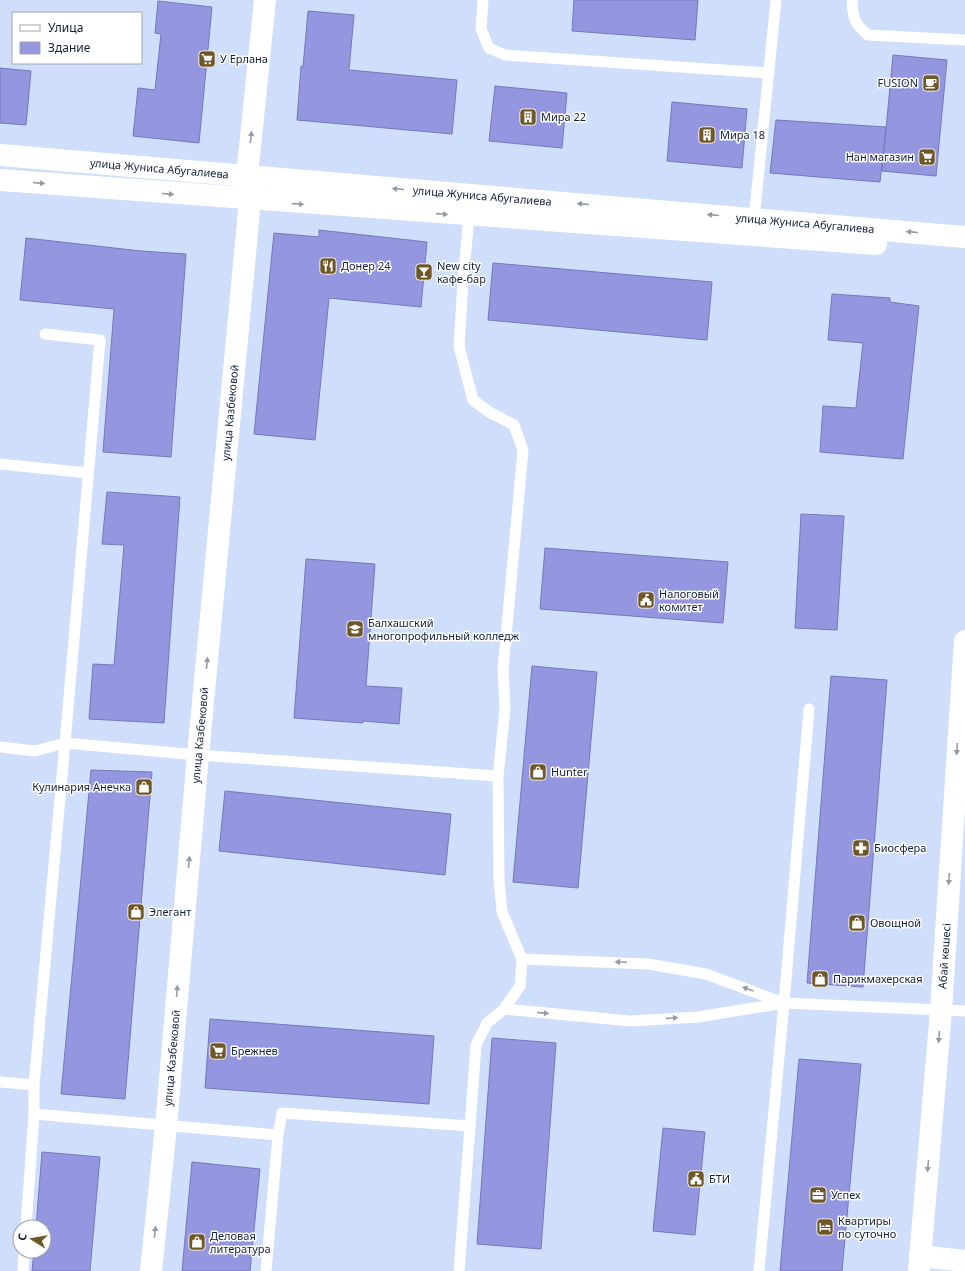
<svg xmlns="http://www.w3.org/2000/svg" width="965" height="1271" viewBox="0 0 965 1271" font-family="'Noto Sans',sans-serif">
<rect width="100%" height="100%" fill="#cedefb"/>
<path fill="#9496e0" stroke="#7677be" d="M574 0H698L695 40 572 31Z
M158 1 212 7 199 143 133 136 138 88 155 90 161 34 155 33Z
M308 11 354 15 349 70 457 80 452 134 297 120 301 66 303 67Z
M893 55 947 60 936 176 882 171Z
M0 68 31 71 26 125 0 123Z
M495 86 567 93 562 148 489 141Z
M672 102 747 109 742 168 667 161Z
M776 120 886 127 880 182 770 173Z
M319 230 427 242 421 307 329 298 315 440 254 434 274 233 319 237Z
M26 238 141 251 186 254 171 457 103 452 114 309 20 300Z
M493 263 712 282 707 340 488 320Z
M832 294 890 298V302L919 306 903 459 820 452 823 406 856 408 863 343 828 340Z
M107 492 180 497 164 723 89 719 93 664 114 665 124 545 102 544Z
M801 514 844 516 837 630 795 628Z
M545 548 728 562 723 623 540 609Z
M306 559 375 564 366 686 402 688 399 724 363 721V723L294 718Z
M532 666 597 672 578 888 513 882Z
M831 676 887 680 863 987 807 983Z
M91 770 152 772 125 1099 61 1094Z
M225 791 451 814 445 875 219 851Z
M210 1019 434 1036 429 1104 205 1088Z
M492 1038 556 1043 541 1249 477 1244Z
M799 1059 861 1064 842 1271H780Z
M663 1128 705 1132 695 1235 653 1231Z
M42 1152 100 1157 90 1271H32L34 1251H44V1227H36Z
M192 1162 260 1169 250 1271H182Z"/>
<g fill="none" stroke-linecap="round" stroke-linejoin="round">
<path stroke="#fff" stroke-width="11" d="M483 0 481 29 489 48 505 55 769 73
M852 0C853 19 854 23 868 35L965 40
M470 213 469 216 463 282 459 346 473 400 489 412 514 425 523 450 503 670 505 709 498 776 499 880 502 912 522 959 520 986 504 1009 487 1023 476 1045 470 1126
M754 219 776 0
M0 464 88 473
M0 747 35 751 65 743 100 340 45 334
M522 959 648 964 706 974 784 1003
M504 1009 630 1021 698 1017 784 1003 965 1011
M0 1082 34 1085
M34 1114V1085L65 743 198 755 498 776
M278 1135 282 1113 470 1126 459 1271
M26 1227 34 1114 278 1135 266 1271
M23 1271 24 1251
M759 1271 784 1003 809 709"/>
<g stroke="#fff" stroke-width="22">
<path id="s1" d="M0 155 965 237"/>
<path d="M0 180C292 204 584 225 876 244"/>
<path d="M920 1256 965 1261"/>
<path id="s2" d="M151 1271 166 1126 198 755 250 200 247 176 265 0"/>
<path id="s3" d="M919 1271 941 1010 965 641"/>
</g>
</g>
<defs><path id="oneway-solid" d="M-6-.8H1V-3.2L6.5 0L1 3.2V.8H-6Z"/></defs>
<g fill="#949ba6">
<use href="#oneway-solid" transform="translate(251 137) rotate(-84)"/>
<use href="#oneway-solid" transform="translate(39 183) rotate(5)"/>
<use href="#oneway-solid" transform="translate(398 189) rotate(-175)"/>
<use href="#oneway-solid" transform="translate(168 194) rotate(5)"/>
<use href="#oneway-solid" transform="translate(298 204) rotate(4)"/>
<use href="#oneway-solid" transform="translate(583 204) rotate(-175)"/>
<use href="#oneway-solid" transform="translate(442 214) rotate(4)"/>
<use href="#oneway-solid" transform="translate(713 215) rotate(-175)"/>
<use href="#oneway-solid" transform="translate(912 232) rotate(-175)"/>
<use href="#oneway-solid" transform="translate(207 663) rotate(-85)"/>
<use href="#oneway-solid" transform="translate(957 749) rotate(94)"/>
<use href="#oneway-solid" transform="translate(189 862) rotate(-85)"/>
<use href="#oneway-solid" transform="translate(949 879) rotate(94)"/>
<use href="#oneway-solid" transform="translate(621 962) rotate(-178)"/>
<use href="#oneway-solid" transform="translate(748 989) rotate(-160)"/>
<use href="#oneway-solid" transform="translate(177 991) rotate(-85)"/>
<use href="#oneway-solid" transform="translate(543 1013) rotate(5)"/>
<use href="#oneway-solid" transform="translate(672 1018) rotate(-4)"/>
<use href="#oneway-solid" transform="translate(939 1037) rotate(95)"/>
<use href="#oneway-solid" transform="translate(928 1166) rotate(95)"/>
<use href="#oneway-solid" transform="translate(155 1232) rotate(-84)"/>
</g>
<defs>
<symbol id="supermarket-square" viewBox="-11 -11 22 22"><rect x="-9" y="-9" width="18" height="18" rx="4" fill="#6f5727" stroke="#fff"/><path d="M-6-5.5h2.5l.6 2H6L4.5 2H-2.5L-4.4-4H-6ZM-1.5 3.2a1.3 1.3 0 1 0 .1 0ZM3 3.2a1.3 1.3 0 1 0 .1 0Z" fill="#fff"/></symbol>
<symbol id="cafe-square" viewBox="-11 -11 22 22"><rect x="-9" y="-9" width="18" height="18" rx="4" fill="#6f5727" stroke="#fff"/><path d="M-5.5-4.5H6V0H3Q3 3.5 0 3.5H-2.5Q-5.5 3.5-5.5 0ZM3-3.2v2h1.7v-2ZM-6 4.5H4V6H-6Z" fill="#fff"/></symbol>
<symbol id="building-square" viewBox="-11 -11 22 22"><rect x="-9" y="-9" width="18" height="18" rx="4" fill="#6f5727" stroke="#fff"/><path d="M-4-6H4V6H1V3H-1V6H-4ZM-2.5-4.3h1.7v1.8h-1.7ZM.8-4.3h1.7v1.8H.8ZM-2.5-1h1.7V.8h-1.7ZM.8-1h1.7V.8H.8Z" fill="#fff"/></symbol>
<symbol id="restaurant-square" viewBox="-11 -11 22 22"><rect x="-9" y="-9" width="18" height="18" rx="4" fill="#6f5727" stroke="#fff"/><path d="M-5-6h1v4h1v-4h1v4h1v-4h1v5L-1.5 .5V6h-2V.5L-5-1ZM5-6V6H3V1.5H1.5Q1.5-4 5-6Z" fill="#fff"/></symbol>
<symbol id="bar-square" viewBox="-11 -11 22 22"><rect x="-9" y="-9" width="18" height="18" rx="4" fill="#6f5727" stroke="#fff"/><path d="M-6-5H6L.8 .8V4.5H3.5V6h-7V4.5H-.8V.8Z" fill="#fff"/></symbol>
<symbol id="civic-square" viewBox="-11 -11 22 22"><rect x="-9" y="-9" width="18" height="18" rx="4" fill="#6f5727" stroke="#fff"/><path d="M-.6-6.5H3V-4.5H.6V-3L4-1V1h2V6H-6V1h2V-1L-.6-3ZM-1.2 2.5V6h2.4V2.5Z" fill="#fff"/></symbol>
<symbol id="university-square" viewBox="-11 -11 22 22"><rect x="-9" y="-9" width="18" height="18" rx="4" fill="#6f5727" stroke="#fff"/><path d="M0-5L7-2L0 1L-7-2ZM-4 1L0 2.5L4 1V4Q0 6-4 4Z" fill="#fff"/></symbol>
<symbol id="shop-square" viewBox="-11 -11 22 22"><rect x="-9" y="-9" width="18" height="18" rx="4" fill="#6f5727" stroke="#fff"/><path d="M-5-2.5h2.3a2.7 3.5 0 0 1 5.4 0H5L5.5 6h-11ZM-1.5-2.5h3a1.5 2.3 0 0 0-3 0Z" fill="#fff"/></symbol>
<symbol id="pharmacy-square" viewBox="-11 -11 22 22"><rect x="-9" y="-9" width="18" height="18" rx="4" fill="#6f5727" stroke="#fff"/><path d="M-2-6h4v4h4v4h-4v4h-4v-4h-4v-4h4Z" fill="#fff"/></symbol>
<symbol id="office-square" viewBox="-11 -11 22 22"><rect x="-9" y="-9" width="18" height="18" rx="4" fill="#6f5727" stroke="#fff"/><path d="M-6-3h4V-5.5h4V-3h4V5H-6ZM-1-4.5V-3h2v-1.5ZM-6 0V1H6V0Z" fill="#fff"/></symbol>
<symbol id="hotel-square" viewBox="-11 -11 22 22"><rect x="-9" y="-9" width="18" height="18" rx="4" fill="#6f5727" stroke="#fff"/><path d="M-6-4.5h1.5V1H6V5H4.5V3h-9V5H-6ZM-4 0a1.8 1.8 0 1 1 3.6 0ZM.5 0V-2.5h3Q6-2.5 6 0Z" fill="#fff"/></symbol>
</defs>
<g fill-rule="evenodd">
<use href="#supermarket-square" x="197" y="49" width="20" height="20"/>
<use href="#cafe-square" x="921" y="73" width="20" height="20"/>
<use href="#building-square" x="518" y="107" width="20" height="20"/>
<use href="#building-square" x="697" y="125" width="20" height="20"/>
<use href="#supermarket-square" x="917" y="147" width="20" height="20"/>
<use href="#restaurant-square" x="318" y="256" width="20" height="20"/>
<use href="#bar-square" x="414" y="262" width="20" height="20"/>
<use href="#civic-square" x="636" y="590" width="20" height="20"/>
<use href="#university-square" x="345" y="619" width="20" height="20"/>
<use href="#shop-square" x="528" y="762" width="20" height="20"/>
<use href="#shop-square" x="134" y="777" width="20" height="20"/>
<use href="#pharmacy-square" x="851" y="838" width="20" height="20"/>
<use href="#shop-square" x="126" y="902" width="20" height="20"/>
<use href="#shop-square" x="847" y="913" width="20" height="20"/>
<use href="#shop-square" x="810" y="969" width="20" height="20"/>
<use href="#supermarket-square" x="208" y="1041" width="20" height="20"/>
<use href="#civic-square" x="686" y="1169" width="20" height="20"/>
<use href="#office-square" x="808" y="1185" width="20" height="20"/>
<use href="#hotel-square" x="815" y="1217" width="20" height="20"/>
<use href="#shop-square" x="187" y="1232" width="20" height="20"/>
</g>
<g text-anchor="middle" stroke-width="3" stroke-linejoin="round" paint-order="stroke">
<g font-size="11" fill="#12203a" stroke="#fff" text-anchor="start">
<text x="220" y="63">У Ерлана</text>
<text x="918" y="87" text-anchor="end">FUSION</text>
<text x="541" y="121">Мира 22</text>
<text x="720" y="139">Мира 18</text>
<text x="914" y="161" text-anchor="end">Нан магазин</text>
<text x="341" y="270">Донер 24</text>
<text x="437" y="270">New city<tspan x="437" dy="13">кафе-бар</tspan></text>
<text x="659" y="598">Налоговый<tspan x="659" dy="13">комитет</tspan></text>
<text x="368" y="627">Балхашский<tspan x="368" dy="13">многопрофильный колледж</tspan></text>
<text x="551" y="776">Hunter</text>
<text x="131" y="791" text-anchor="end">Кулинария Анечка</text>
<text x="874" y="852">Биосфера</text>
<text x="149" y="916">Элегант</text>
<text x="870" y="927">Овощной</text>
<text x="833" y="983">Парикмахерская</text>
<text x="231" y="1055">Брежнев</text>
<text x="709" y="1183">БТИ</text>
<text x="831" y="1199">Успех</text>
<text x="838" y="1225">Квартиры<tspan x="838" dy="13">по суточно</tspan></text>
<text x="210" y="1240">Деловая<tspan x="210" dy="13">литература</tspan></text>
</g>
<g font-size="11" fill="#12203a" stroke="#fff">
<text dy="4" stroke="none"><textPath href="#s1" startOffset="160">улица Жуниса Абугалиева</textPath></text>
<text dy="4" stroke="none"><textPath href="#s1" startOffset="484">улица Жуниса Абугалиева</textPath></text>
<text dy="4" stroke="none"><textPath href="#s1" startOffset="808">улица Жуниса Абугалиева</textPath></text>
<text dy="4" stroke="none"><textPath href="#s2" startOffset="862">улица Казбековой</textPath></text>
<text dy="4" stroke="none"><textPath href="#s2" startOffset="538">улица Казбековой</textPath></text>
<text dy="4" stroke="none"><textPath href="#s3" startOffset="316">Абай көшесі</textPath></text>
<text dy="4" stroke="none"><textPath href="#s2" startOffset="214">улица Казбековой</textPath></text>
</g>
</g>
<rect x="12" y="12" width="130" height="52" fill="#ffffff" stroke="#a0a6b0"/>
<rect x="20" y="25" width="20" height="6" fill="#ffffff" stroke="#a0a6b0"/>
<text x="48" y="32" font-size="12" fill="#12203a">Улица</text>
<rect x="20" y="42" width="20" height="12" fill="#9496e0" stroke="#a0a6b0"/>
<text x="48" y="52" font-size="12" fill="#12203a">Здание</text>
<g transform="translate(32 1239) rotate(281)"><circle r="19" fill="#ffffff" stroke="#a0a6b0"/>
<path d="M0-3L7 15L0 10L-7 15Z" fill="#6f5727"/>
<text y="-6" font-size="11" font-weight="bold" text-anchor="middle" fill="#12203a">С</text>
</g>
</svg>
